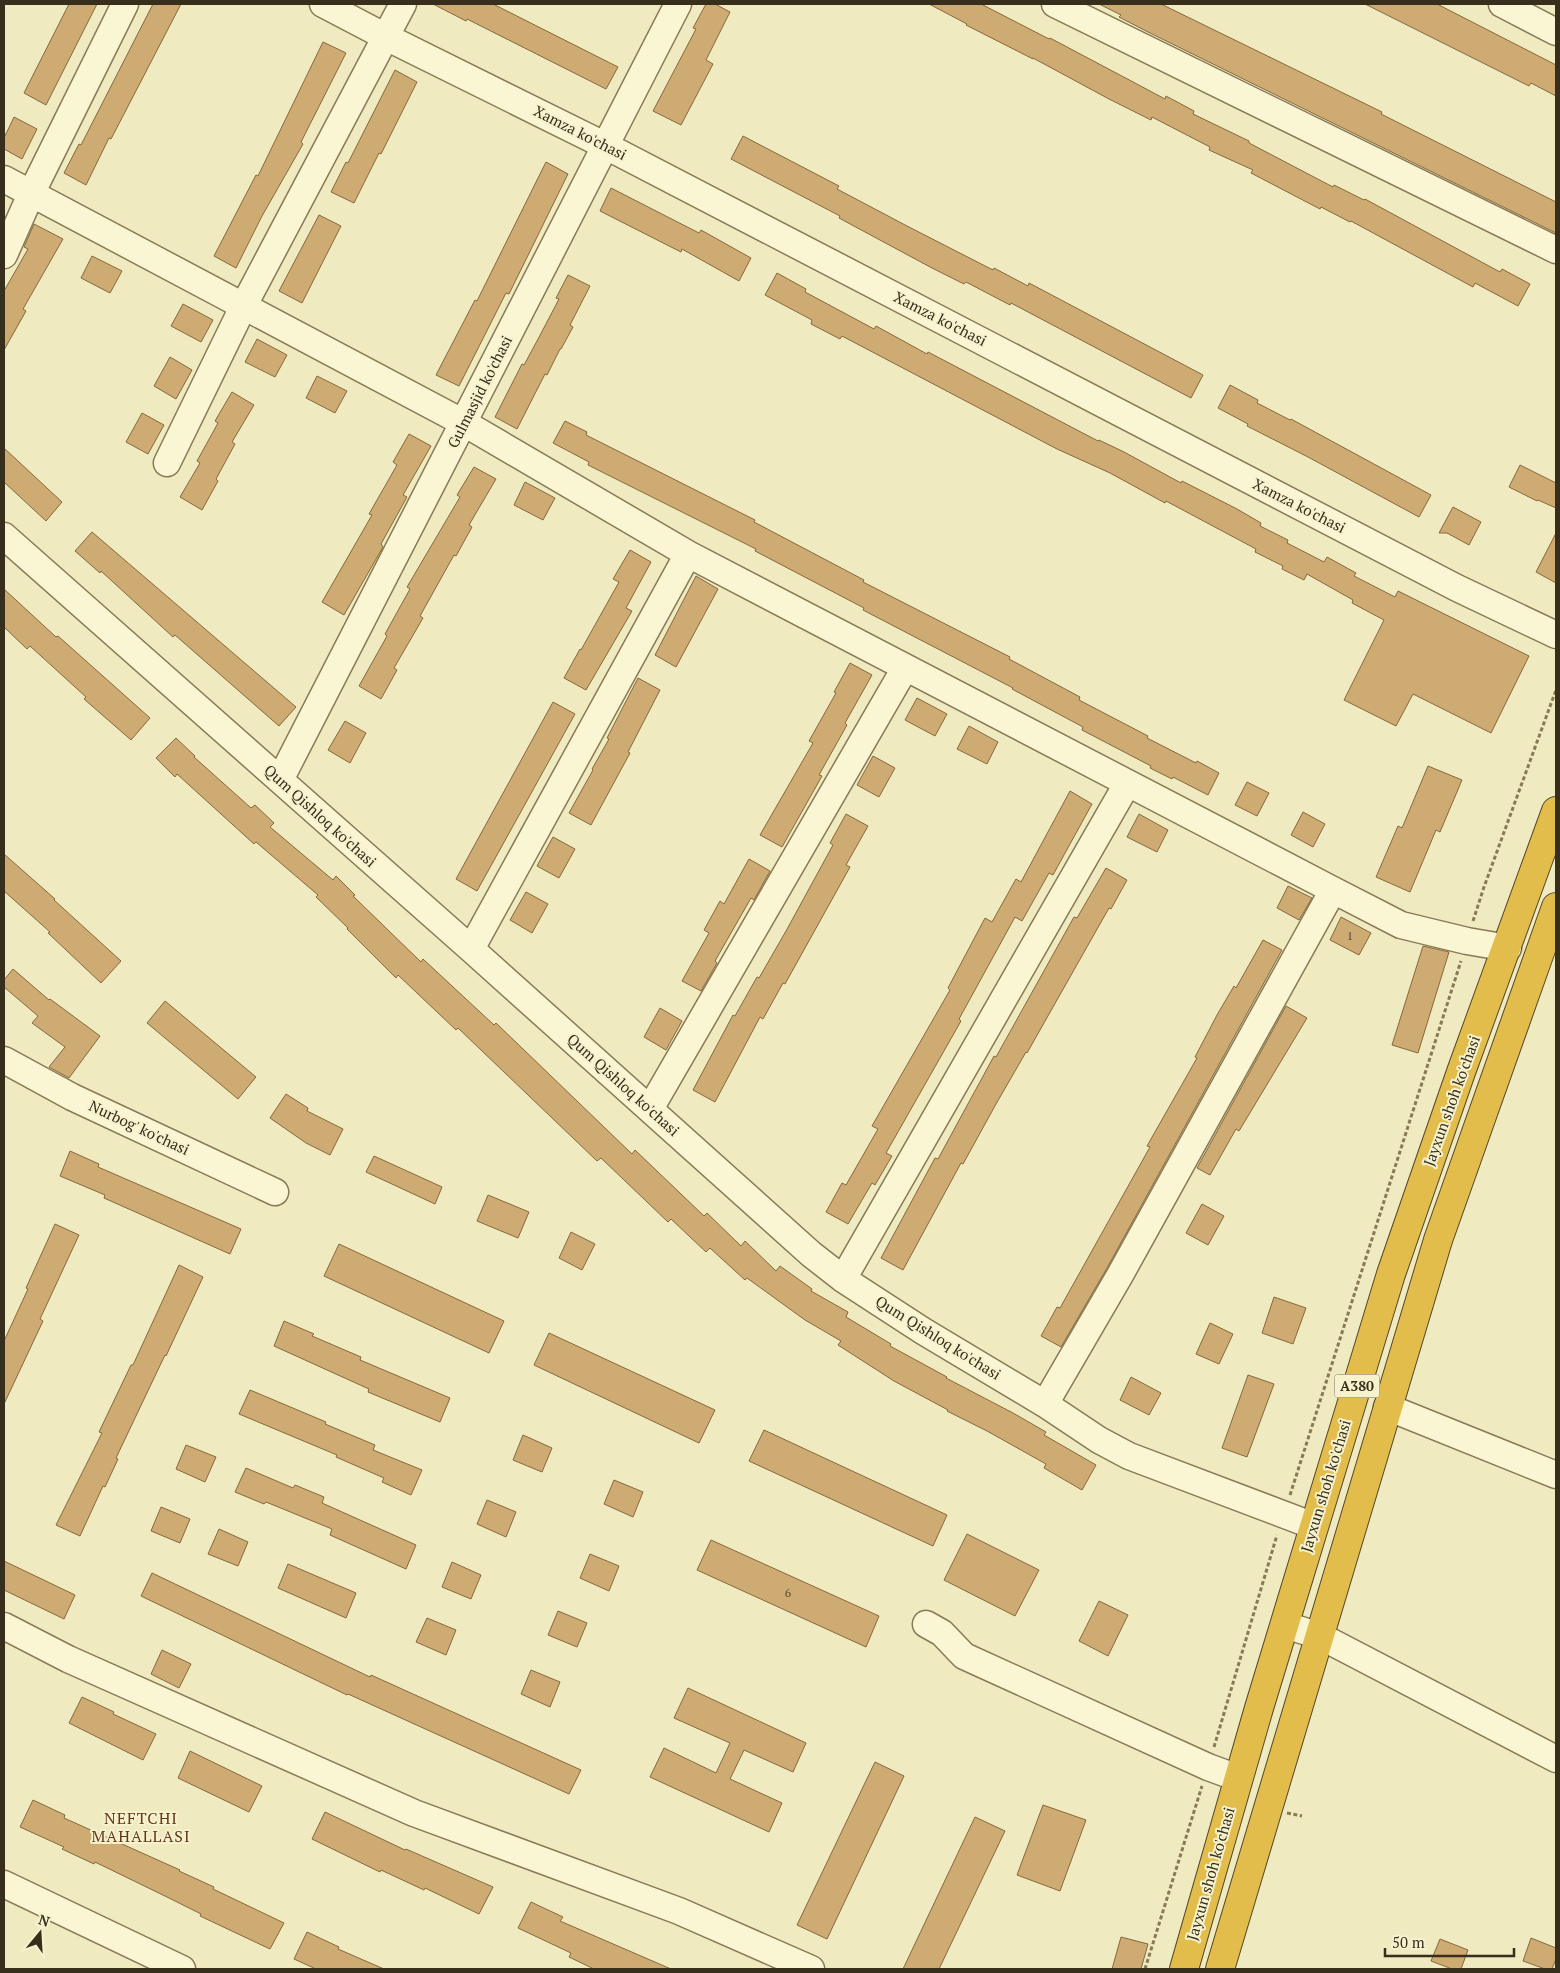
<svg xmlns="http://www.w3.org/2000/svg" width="1560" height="1973" viewBox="0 0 1560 1973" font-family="'PT Serif',serif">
<rect width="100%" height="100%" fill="#efeabf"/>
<path fill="#ceab73" stroke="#87683c" d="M69 4H97L46 105 24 93Z
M153 4H181L111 139 109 138 86 185 64 173 79 144 81 145Z
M433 4H493L618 67 606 89 467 19 466 21Z
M706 4H715L730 12 706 60 713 64 681 125 653 111 696 29 693 28Z
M929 4H981L1049 39 1050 38 1135 83 1165 99 1166 96 1194 111 1193 114 1249 141V143L1333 187 1334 185 1364 200 1365 199 1500 272 1502 269 1530 284 1518 306 1475 283 1473 287 1351 221 1350 222 1321 207 1320 209 1251 173 1253 170 1209 150 1210 147 1152 117 1151 120 1109 99 1033 58V59L966 25 967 24Z
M1099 4H1161L1382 112 1381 114 1556 202V233L1150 33 1119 17 1121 15Z
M1365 4H1437L1556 65V96L1531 83 1529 86Z
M323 42 346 53 301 142 303 144 262 216 236 268 214 256 256 175 258 176Z
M395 70 417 82 381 154 379 153 354 203 331 192 346 162 348 163Z
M14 117 37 129 22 159 4 149V138Z
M743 136 839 186 837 189 907 226 993 270 994 268 1028 286 1029 283 1203 375 1191 398 1011 303 1010 305 966 282 964 284 932 268 839 218 840 216 731 159Z
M546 162 568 174 509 294 506 293 459 386 436 375 475 300 477 301Z
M611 188 699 233 701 230 751 258 739 281 682 249 681 252 600 211Z
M319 215 341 226 302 303 279 291Z
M34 224 63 239 23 309 26 311 4 350V291L28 249 24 247Z
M92 256 122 271 110 293 81 278Z
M777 273 806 289 805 292 874 329 876 326 927 354 928 352 1098 441 1099 440 1124 452 1181 483 1182 481 1237 509 1261 523 1260 526 1288 540 1287 543 1324 562 1327 557 1356 573 1354 576 1395 597 1398 591 1529 656 1491 733 1413 694 1396 726 1344 700 1384 620 1352 603 1353 600 1307 574 1304 580 1282 569 1283 566 1255 552 1256 549 1166 501 1165 503 1110 473 1057 449 842 336 840 339 811 324 812 320 765 295Z
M568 275 590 286 570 325 573 327 561 349H560L547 375 545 374 517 429 495 417 522 364 524 365 537 341 559 299 556 298Z
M183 304 213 320 201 342 171 326Z
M257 339 287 355 275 377 245 362Z
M170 357 192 370 176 399 154 386Z
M317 376 347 391 335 413 306 398Z
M1230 385 1258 400 1257 403 1290 420 1291 419 1431 495 1419 517 1308 457 1247 426 1248 424 1218 408Z
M232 392 254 405 232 442 235 444 216 479 218 481 202 510 180 497 200 463 197 461 218 423 215 421Z
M142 413 164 425 148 454 126 442Z
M565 421 587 432 586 435 755 520 754 522 864 580 863 582 1010 657 1009 659 1080 697 1079 700 1148 736 1147 738 1196 763 1197 761 1219 773 1208 795 1173 777 1172 779 1150 768 1151 766 1082 730 1083 727 1012 689 1013 688 863 610 864 608 755 551 756 549 588 465 589 462 553 443Z
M409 434 431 446 403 495 407 497 381 544 383 547 344 615 322 602 372 515 369 514 397 465 393 462Z
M4 448 62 502 46 521 4 482Z
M1520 465 1556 483V508L1538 500 1537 501 1509 487Z
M474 467 496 479 469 525 472 527 456 556 454 555 420 616 423 618 394 668 397 670 381 699 359 686 387 636 385 634 410 589 407 587 460 497 457 495Z
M525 482 555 498 543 520 514 505Z
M1453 507 1481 522 1469 545 1447 533H1439Z
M92 532 296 707 279 726 175 635 173 637 101 571 100 573 75 551Z
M1556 533V583L1536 572Z
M630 550 651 562 626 608 632 611 586 690 564 678 580 649 581 650 619 582 613 579Z
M696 576 718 589 676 667 655 655Z
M4 589 56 637 58 636 150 718 131 740 84 699 86 697 30 646 27 649 4 627Z
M850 663 872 675 845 723 847 725 819 775 822 776 782 847 760 835 813 743 809 741 836 693 834 692Z
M638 678 660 690 628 752 630 753 591 825 569 813 593 770 592 769 609 739 607 738Z
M917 698 947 714 935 736 905 720Z
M553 702 575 714 477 891 456 879Z
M345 721 366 733 350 763 328 750Z
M969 726 998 742 987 764 957 749Z
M176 738 195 756 194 757 251 808 255 805 274 823 270 827 333 880 336 876 355 895 353 896 421 962 423 959 494 1025 496 1023 632 1154 635 1150 704 1216 707 1213 741 1246 745 1241 776 1271 780 1266 812 1289 811 1291 848 1312 846 1317 891 1344 890 1346 947 1377 946 1378 1013 1413 1046 1432 1044 1435 1096 1465 1082 1490 1044 1468 1046 1464 987 1431 947 1411 948 1410 894 1381 838 1345 841 1341 805 1320 747 1278 745 1280 710 1248 706 1252 671 1219 668 1222 601 1158 597 1161 458 1028 456 1030 398 975 396 978 347 929 348 928 316 897 318 895 256 842 254 844 177 774 175 777 156 758Z
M873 756 895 768 879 797 857 785Z
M1428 766 1462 780 1440 832 1436 830 1410 892 1376 877 1398 826 1402 828Z
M1247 782 1269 793 1257 816 1235 805Z
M1070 791 1092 804 1053 875 1049 873 1022 921 1015 917 959 1019 961 1021 886 1153 892 1156 875 1185 872 1183 848 1224 826 1212 842 1183 846 1185 878 1129 872 1126 950 990 948 988 985 918 992 922 1016 879 1021 882Z
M1303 812 1325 824 1313 847 1291 835Z
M846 814 868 826 846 865 850 867 785 984 783 983 763 1019 760 1017 715 1102 693 1090 733 1015 735 1016 757 977 759 978 786 931 833 845 830 843Z
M1139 814 1168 830 1157 852 1127 837Z
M553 837 575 849 559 878 537 866Z
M4 854 55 899 54 900 121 961 101 983 48 933 50 932 4 891Z
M749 859 770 871 754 900 751 898 715 961 717 963 701 991 682 981 709 933 704 930 720 901 724 904Z
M1106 868 1127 880 1111 909 1109 908 1027 1053 1026 1052 996 1104 963 1164 961 1163 903 1270 881 1258 935 1158 938 1159 994 1056 996 1057 1074 917 1077 918Z
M1288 886 1312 898 1299 920 1277 908Z
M526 892 548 904 532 933 510 920Z
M1341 917 1371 933 1359 955 1330 940Z
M1263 940 1282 950 1107 1268 1061 1347 1041 1336 1057 1307 1060 1308 1150 1147 1147 1146 1197 1058 1195 1057 1217 1015 1234 986 1236 988Z
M1423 946 1449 952 1418 1053 1392 1045Z
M13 969 49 1000 50 999 100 1036 69 1078 49 1067 65 1047 32 1023 38 1016 4 987V980Z
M165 1001 256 1077 238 1099 147 1023Z
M1286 1006 1307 1018 1239 1131 1236 1129 1210 1175 1197 1168Z
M660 1008 682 1021 666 1050 644 1037Z
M286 1094 308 1108 307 1111 343 1129 330 1155 306 1143 270 1118Z
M70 1151 99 1164 98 1167 241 1229 230 1254 104 1198 105 1195 60 1176Z
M374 1156 442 1187 435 1204 366 1172Z
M488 1195 529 1212 518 1238 477 1221Z
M1202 1204 1224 1216 1208 1245 1186 1233Z
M55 1224 79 1235 40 1319 43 1321 4 1404V1341L28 1289 26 1288Z
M571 1232 595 1244 582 1270 559 1258Z
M339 1244 504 1321 489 1353 324 1276Z
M179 1265 203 1277 166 1356 165 1355 116 1458 118 1459 105 1487 103 1486 80 1536 56 1525 102 1433 99 1432 131 1365H133Z
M1274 1297 1306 1308 1293 1344 1262 1333Z
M284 1321 314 1334 312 1336 361 1357 360 1360 450 1398 440 1422 368 1392 369 1389 274 1346Z
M1210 1323 1233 1334 1219 1364 1196 1354Z
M549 1333 715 1410 699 1443 534 1365Z
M1248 1375 1274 1384 1247 1457 1222 1448Z
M1131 1377 1161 1393 1149 1415 1120 1400Z
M250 1390 326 1422 325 1424 375 1445 373 1450 422 1470 411 1495 382 1482 384 1478 336 1457 337 1455 239 1414Z
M764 1430 947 1515 933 1546 749 1461Z
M523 1435 552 1448 542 1472 513 1460Z
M186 1445 216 1457 205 1482 176 1469Z
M246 1468 293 1488 295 1485 324 1497 322 1503 416 1545 406 1569 330 1535 332 1529 266 1502 264 1504 235 1492Z
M614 1480 643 1492 633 1517 604 1504Z
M487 1500 516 1512 506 1537 477 1524Z
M161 1507 190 1519 180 1543 151 1531Z
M219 1529 248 1542 238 1566 208 1554Z
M967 1534 1039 1570 1015 1616 944 1580Z
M711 1540 879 1616 866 1647 697 1570Z
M590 1554 619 1566 609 1591 580 1578Z
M4 1561 75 1595 64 1619 4 1590Z
M452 1562 481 1575 471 1599 442 1587Z
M288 1564 356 1593 346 1618 278 1588Z
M152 1573 370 1677 371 1675 581 1770 569 1794 348 1694 347 1695 141 1596Z
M1099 1601 1128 1615 1108 1656 1079 1641Z
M558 1611 587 1623 577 1647 548 1635Z
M427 1618 456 1630 446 1655 416 1642Z
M162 1650 191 1664 179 1688 151 1674Z
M531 1670 560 1682 550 1707 521 1694Z
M688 1688 806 1743 793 1772 744 1750 730 1779 782 1803 769 1832 650 1777 664 1748 716 1773 730 1743 674 1718Z
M82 1697 114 1712 113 1714 156 1734 143 1760 69 1723Z
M190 1751 262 1786 249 1812 178 1778Z
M875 1762 904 1776 827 1939 797 1925Z
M33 1800 65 1815 64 1818 180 1870 179 1871 214 1887 213 1889 284 1923 270 1949 200 1916 201 1914 169 1898 95 1862 94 1864 62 1849 64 1847 20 1827Z
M1043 1805 1086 1820 1060 1891 1017 1875Z
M325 1812 405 1850 406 1849 493 1887 479 1914 425 1888 424 1890 381 1870 380 1872 312 1839Z
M975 1817 1005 1831 939 1969H903Z
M531 1902 563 1917 560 1921 671 1969H594L569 1957 571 1953 518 1928Z
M307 1932 339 1947 338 1949 384 1969H316L294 1959Z
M1121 1937 1148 1944 1141 1969H1112Z
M1531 1938 1556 1948V1959L1552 1969H1545L1523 1961Z
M1440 1939 1468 1950 1461 1969H1452L1431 1961Z"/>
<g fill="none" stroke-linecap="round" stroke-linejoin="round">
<defs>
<path id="minor" d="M323 4 386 37 606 146 1457 588 1556 635
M1055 4 1556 250
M1502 4 1556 32
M4 179 464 423 688 554 1333 890 1401 925 1467 941 1508 948
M4 255 31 194 125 4
M167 463 243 307 403 4
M4 536 471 949 811 1254 843 1279 923 1331 1045 1404 1099 1440 1129 1456 1314 1526
M280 780 678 4
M471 949 688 554
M4 1060 72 1097 275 1192
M650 1109 905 668
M843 1279 1127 784
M1045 1404 1120 1275 1333 890
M1387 1407 1556 1475
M926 1624 942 1633 964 1656 1208 1767 1238 1778
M1285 1625 1320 1636 1556 1759
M4 1626 68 1659 414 1813 679 1911 811 1969
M4 1884 182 1969"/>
<path id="highway" d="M1184 1969 1259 1708 1391 1274 1461 1072 1556 811
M1220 1969 1438 1240 1556 907"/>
</defs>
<use href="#minor" stroke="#887a57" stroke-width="29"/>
<use href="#highway" stroke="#55472b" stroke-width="30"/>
<path stroke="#887a57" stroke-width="3" stroke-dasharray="4 2.5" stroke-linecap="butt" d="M1473 921 1484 887 1556 690
M1290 1495 1461 961
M1214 1747 1277 1535
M1287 1813 1302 1816
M1145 1969 1202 1786"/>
<use href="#minor" stroke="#faf5d2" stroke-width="26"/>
<use href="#highway" stroke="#e2bd4c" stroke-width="28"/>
</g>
<g text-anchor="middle" stroke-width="4" stroke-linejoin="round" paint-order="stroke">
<g font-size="12" fill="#5d4d32">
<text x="1350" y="940">1</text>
<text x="788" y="1597">6</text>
</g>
<rect fill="#f6f2ce" stroke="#706951" stroke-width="1" x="1334.5" y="1374.5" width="45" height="23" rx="4"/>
<g font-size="14" font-weight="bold" fill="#372e1c">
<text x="1357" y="1391">A380</text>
</g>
<g font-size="15" fill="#372e1c" stroke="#f6f2ce">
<text transform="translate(580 133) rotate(27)" y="5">Xamza ko'chasi</text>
<text transform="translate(940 319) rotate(27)" y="5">Xamza ko'chasi</text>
<text transform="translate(480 392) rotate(-63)" y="5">Gulmasjid ko'chasi</text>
<text transform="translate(1299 506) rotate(27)" y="5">Xamza ko'chasi</text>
<text transform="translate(320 816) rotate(42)" y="5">Qum Qishloq ko'chasi</text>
<text transform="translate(623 1085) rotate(42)" y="5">Qum Qishloq ko'chasi</text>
<text transform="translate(1452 1101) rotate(-70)" y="5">Jayxun shoh ko'chasi</text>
<text transform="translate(139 1128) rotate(25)" y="5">Nurbog' ko'chasi</text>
<text transform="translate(938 1338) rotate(32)" y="5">Qum Qishloq ko'chasi</text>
<text transform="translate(1326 1486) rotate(-73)" y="5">Jayxun shoh ko'chasi</text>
<text transform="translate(1211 1874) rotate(-74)" y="5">Jayxun shoh ko'chasi</text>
</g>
<g font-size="16" letter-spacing="1" fill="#64381a" stroke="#f6f2ce">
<text x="141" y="1824">NEFTCHI<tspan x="141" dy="18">MAHALLASI</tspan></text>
</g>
</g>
<rect width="1560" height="1973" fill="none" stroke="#372e1c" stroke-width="10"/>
<g transform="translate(40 1933) rotate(18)" stroke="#f6f2ce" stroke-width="4" paint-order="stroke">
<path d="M0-4L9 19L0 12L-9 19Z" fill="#372e1c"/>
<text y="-8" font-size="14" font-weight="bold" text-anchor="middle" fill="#372e1c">N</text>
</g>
<path d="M1385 1948v8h129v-8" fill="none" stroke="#372e1c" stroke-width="2.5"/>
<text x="1392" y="1948" font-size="15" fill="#372e1c" stroke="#f6f2ce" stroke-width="4" paint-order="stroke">50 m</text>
</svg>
